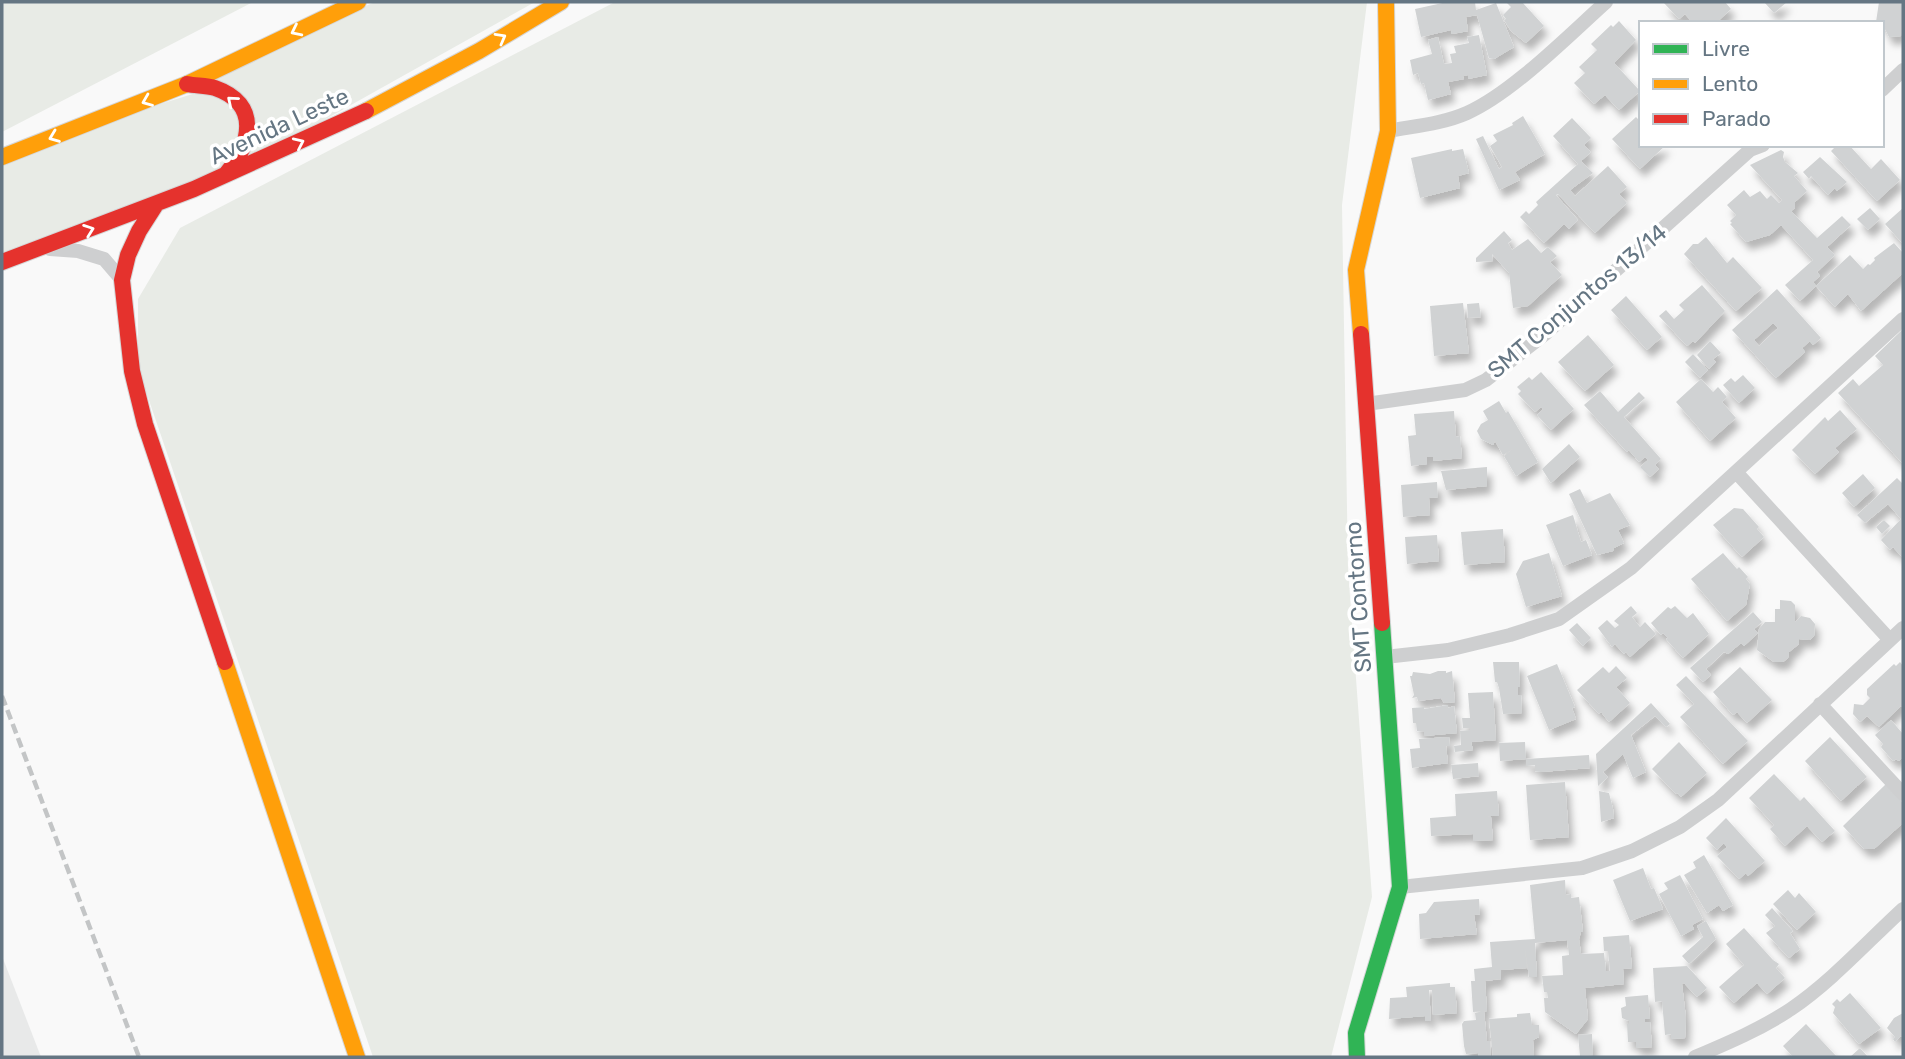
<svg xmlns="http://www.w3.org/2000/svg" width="1905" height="1059" viewBox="0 0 1905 1059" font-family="Rubik,sans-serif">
<defs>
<filter id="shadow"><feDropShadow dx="4.5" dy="8" stdDeviation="3.5" flood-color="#0004"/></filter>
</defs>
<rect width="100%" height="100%" fill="#f9f9f9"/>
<path fill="#e8e9e9" d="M2 956 41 1057H2Z"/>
<path fill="#e8ebe6" d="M2 2H253L2 132Z
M375 2H535L226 175 249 136 212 86 153 97Z
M615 2H1367L1342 205 1348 569 1372 897 1331 1057H373L138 368V299L180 228Z
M212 88 248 120 222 179 2 263V153Z"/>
<path fill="#d0d2d3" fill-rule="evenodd" filter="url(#shadow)" d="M1447 2H1475L1476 10 1496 3 1514 47 1494 59 1489 58 1477 15 1466 17 1468 31 1452 34 1451 30 1421 37 1415 9Z
M1506 2H1522L1544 26 1526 43 1511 31 1504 20 1506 19 1503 15 1511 7Z
M1663 2H1725L1731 9 1716 23 1705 21 1693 23 1685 14 1679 19Z
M1764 2H1787L1774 13Z
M1879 2H1903L1901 36 1889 37 1882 23 1876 22Z
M1619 21 1636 40 1614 63 1640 91 1619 110 1605 95 1594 104 1574 83 1585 73 1579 67 1597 50 1591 44 1611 25 1613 27Z
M1479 35 1487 75 1468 79V75L1463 76 1464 79 1448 82 1451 94 1428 100 1424 83 1421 84 1418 73 1413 75 1410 60 1432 54 1428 40 1438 37 1444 64 1452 63 1450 54 1456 53 1454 46 1469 43 1467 37Z
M1523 116 1545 154 1515 172 1520 180 1499 190 1476 139 1483 136 1499 169 1502 167 1490 146 1497 141 1493 135 1513 125 1512 123Z
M1636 117 1641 122V145H1666L1640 169 1612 139Z
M1572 118 1591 138 1584 145 1591 152 1581 161 1593 173 1570 190 1575 196 1608 166 1627 187 1619 194 1627 203 1595 233 1558 194 1556 195 1578 220 1569 229 1564 224 1544 243 1520 217 1526 211 1529 214 1538 205 1536 202 1578 164 1553 136Z
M1837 145H1849L1871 169 1881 159 1900 180 1877 201 1831 151Z
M1452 149V151L1463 149 1469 173 1458 176 1460 188 1420 198 1411 158Z
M1781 150 1784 152 1783 157 1785 162 1798 173 1794 176 1807 191 1795 202V208L1791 211 1817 238 1842 216 1851 225 1827 247 1835 255 1817 272 1820 276 1813 282 1816 286 1850 255 1863 269 1868 264 1870 265 1875 260 1874 258 1894 243 1903 253V273L1861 311 1848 294 1835 307 1816 286 1800 301 1785 285 1813 260 1781 225 1770 235 1746 242 1730 224 1732 223 1730 221 1736 215 1727 205 1744 190 1750 197 1760 191 1767 199 1771 195 1779 203 1782 200 1750 165Z
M1820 157 1847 182 1837 191 1835 188 1828 195 1811 176 1809 179 1803 172Z
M1870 208 1880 219 1868 230 1857 219Z
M1903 208V244L1885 224Z
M1504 231 1512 240 1508 243 1512 250 1528 239 1541 253 1548 247 1557 256 1550 262 1562 275 1528 306 1513 308 1509 273 1492 254 1493 261 1476 262V258Z
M1706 237 1727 263 1733 257 1762 288 1736 311 1684 254 1693 244H1698Z
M1702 285 1725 311 1695 343 1693 341 1687 346 1659 316 1666 310 1674 319 1684 310 1679 305Z
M1777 289 1821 338 1813 345 1810 341 1802 348 1805 352 1776 378 1732 330ZM1773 323 1778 328 1759 346 1754 340Z
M1626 296 1662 337 1647 350 1611 310Z
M1463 303 1469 353 1434 356 1430 306Z
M1479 303 1481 317 1468 318 1467 304Z
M1903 329V464L1838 393 1853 379 1859 386 1883 365 1875 356Z
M1588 335 1614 365 1585 391 1558 362Z
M1710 341 1721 353 1713 359 1716 362 1709 369 1697 355Z
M1693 354 1708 370 1700 378 1685 362Z
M1541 372 1574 409 1551 430 1537 415 1543 409 1541 407 1535 412 1518 394 1521 391 1517 387 1529 377 1532 380Z
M1743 375 1755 388 1739 403 1723 385 1731 378 1735 382Z
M1701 379 1713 392 1718 387 1727 397 1722 402 1736 418 1710 441 1676 402Z
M1600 391 1618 412 1639 392 1645 398 1624 417 1661 459 1655 465 1659 469 1650 477 1640 467 1648 460 1645 457 1639 462 1629 450 1627 452 1584 405Z
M1499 401 1506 413 1508 411 1538 462 1516 476 1504 456 1514 448 1503 455 1495 441 1493 445 1481 439 1477 431 1481 424 1488 420 1483 411Z
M1840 410 1857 429 1835 448 1839 452 1815 474 1792 450 1825 417 1828 421Z
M1454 411 1456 437 1460 436 1462 458 1433 461V457H1427V464L1411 466 1408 436 1416 435 1414 414Z
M1569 444 1580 457 1551 483 1542 469Z
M1487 467V486L1446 490 1441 471Z
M1863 474 1875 488 1854 507 1842 493Z
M1897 478 1903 484V558L1893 547 1890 550 1881 540 1901 519 1888 504 1865 523 1857 515Z
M1437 482 1438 497 1429 498 1430 515 1403 517 1401 485Z
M1580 489 1587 503 1610 493 1630 525 1618 530 1624 543 1614 548 1613 551 1597 555 1569 494Z
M1734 508 1743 509 1759 527 1757 529 1764 537 1742 557 1713 525Z
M1573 515 1581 542 1586 540 1592 555 1563 566 1546 525Z
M1884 520 1890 526 1882 534 1876 527Z
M1503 529 1505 562 1464 565 1461 532Z
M1437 535 1439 561 1407 564 1405 537Z
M1549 553 1562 596 1526 607 1516 574 1523 561Z
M1723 553 1737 569 1739 567 1748 577 1746 579 1750 584 1746 605 1727 621 1691 579Z
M1780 600 1791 601 1795 605V622L1801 616 1810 618 1815 624 1814 636 1810 640 1799 639V644L1789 652 1788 658 1783 662H1774L1757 650 1759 629 1765 622H1775V609H1780Z
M1631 606 1637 613 1632 617 1640 627 1645 622 1656 634 1630 657 1626 652 1624 654 1615 644 1612 647 1598 628 1607 620 1615 628 1619 625 1614 621Z
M1675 606 1687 618 1693 613 1709 634 1683 658 1666 639 1668 638 1663 633 1661 635 1651 623 1668 607 1671 609Z
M1753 612 1762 622 1754 629 1758 633 1744 646 1741 643 1728 654 1724 652 1706 669 1711 675 1703 682 1690 668Z
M1577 623 1591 638 1583 646 1569 630Z
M1493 662H1519L1520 687H1518V695H1521L1522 713 1503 714 1499 688 1497 682H1495Z
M1900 662 1903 666V708L1901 706 1879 727 1867 716 1860 722 1853 714 1854 704 1863 705 1870 698 1867 695V689L1894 664 1896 666Z
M1557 664 1575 707 1572 708 1576 719 1549 730 1527 676Z
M1616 666 1627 678 1616 687 1630 703 1609 722 1601 712 1599 714 1577 690 1603 667 1609 673Z
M1740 667 1772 700 1747 723 1737 712 1733 715 1713 692Z
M1438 671H1446V673L1452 671 1455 702 1444 703 1441 698 1418 701 1417 697 1412 698 1414 695 1410 676H1412L1413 672 1430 674Z
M1686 676 1748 741 1723 764 1680 717 1694 704 1676 685Z
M1493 692 1496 740 1471 742 1473 750 1455 752 1454 746 1461 745 1460 731 1470 730V728H1463L1462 718H1470L1468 693Z
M1651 703 1670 724 1666 727 1655 716 1631 735 1646 772 1633 778 1623 754 1603 772 1608 777 1598 786 1596 754Z
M1448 705V708L1454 706 1457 733 1424 736V732L1417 731 1416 723H1413L1412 708 1424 707V709Z
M1891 720 1903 734V757L1899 761 1896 759 1893 761 1881 747 1883 744 1875 735Z
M1449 737 1450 746H1446L1448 763 1412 768 1410 749 1420 748 1419 739Z
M1830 737 1867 777 1841 801 1805 761Z
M1525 742 1526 759 1500 761 1499 743Z
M1679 742 1707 773 1681 797 1678 793 1676 794 1652 769Z
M1589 755 1590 768 1541 772 1535 771V765L1526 766V759Z
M1478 763 1479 776 1453 779 1451 765Z
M1774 774 1800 801 1804 797 1835 831 1822 842 1807 826 1785 846 1770 829 1774 825 1749 798Z
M1565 782 1569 837 1530 840 1526 785Z
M1886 784 1903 803V823L1874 849H1864L1843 826Z
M1497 791 1499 816H1487L1491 817 1493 840 1473 841V834L1431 836 1430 818 1456 816 1455 794Z
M1599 791 1609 793 1613 809 1614 818 1601 822Z
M1726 818 1765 861 1748 876 1746 873 1739 879 1717 856 1727 847 1724 843 1717 850 1706 838Z
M1704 855 1733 905 1723 911 1719 905 1707 913 1684 875 1696 868 1693 862Z
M1643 868 1651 889 1654 888 1663 909 1630 921 1613 880Z
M1680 875 1703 919 1692 925 1694 929 1681 936 1659 894 1668 889 1664 883Z
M1565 880 1566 895 1571 894V898L1579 897 1583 932H1581L1579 939 1581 954 1604 953 1606 971H1610L1608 951H1604L1603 937 1629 935 1632 968 1623 969 1624 984 1585 988 1588 1019 1576 1034 1545 1012 1544 998H1548L1547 992H1544L1542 976 1563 975 1562 956 1569 955 1567 940 1535 943 1537 977H1529L1525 948 1527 968 1501 970V979L1485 981 1487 1011 1473 1012 1471 981H1475L1474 969 1492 967 1490 942 1535 939 1530 885Z
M1788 890 1795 898 1799 893 1816 912 1797 930 1773 904Z
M1479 899 1480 914 1474 915 1477 934 1420 939 1419 914 1426 913 1434 902Z
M1772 908 1793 931 1790 933 1800 949 1789 958 1766 933 1775 926 1765 915Z
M1706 921 1716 939 1689 964 1682 956 1703 937 1697 926Z
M1744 928 1773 960 1779 964 1776 968 1785 978 1767 994 1757 983 1734 1003 1719 987 1744 965 1726 944Z
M1687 966 1707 988 1697 997 1684 983 1682 984 1686 1018 1685 1038 1671 1039V1034L1665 1035 1662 1001 1655 1002 1653 968Z
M1450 983V987H1455L1457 1013 1433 1015 1432 990H1429L1431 1021H1425V1016L1389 1019 1390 998 1407 997 1406 987Z
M1850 993 1881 1028 1859 1044 1833 1013 1835 1007 1832 1004 1837 999 1840 1002Z
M1648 995 1650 1019H1645V1022H1650L1652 1047 1636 1048V1042H1628L1627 1024H1629V1021L1622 1018 1621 1008 1626 1006 1625 997Z
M1484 1011 1487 1041H1490L1491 1057H1479L1478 1053 1466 1054 1464 1046 1462 1024 1464 1021 1476 1020 1475 1013Z
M1530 1013 1532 1025H1539V1037L1533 1040 1534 1057H1493L1489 1019 1517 1017V1014Z
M1903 1013V1038L1901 1036 1895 1042 1893 1039 1895 1037 1887 1028 1894 1018Z
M1806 1024 1837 1057H1793L1783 1046Z
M1592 1034 1593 1055 1580 1056 1578 1035Z
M1860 1048 1868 1057H1850Z"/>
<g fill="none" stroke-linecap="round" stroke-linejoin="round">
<defs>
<path id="fast" d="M1357 1057 1356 1033 1400 887 1382 623"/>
<path id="slow" d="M366 111 479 51 561 2
M2 157 187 84 358 2
M1361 334 1356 270 1388 131 1386 2
M225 662 357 1057"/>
<path id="jam" d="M187 84C196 86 206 85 215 88 261 104 251 144 226 174
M155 206 139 231 128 255 122 280 132 371 145 424 225 662
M2 262 194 189 366 111
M1361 334 1382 623"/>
</defs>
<use href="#fast" stroke="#d5d6d7" stroke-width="18"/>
<use href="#slow" stroke="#d5d6d7" stroke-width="18"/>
<use href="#jam" stroke="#d5d6d7" stroke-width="18"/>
<path stroke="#cecfd0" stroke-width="14" d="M1882 90 1903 70
M1388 131C1414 126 1442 124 1467 113 1512 93 1568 36 1606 2
M50 249 78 251 104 259 122 280
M1366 404 1465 390 1486 380 1545 334 1750 150 1763 145
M1736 472 1890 640
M1385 657 1448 650 1510 635 1559 619 1631 568 1903 319
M1820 704 1903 794
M1400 887 1582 868 1632 851 1680 827 1718 800 1903 628
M1695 1057C1728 1043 1761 1029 1791 1009 1832 981 1867 942 1903 909"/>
<use href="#fast" stroke="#30b455" stroke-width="16"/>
<use href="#slow" stroke="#ff9f0a" stroke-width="16"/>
<use href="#jam" stroke="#e5322d" stroke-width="16"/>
<path stroke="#c3c5c6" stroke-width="4.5" stroke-dasharray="10 5" stroke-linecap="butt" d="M2 696 139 1057"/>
</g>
<defs><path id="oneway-chevron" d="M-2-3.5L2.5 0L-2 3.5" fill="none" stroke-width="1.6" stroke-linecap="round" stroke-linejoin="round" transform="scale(1.75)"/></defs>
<g stroke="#fff">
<use href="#oneway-chevron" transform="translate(296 31) rotate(154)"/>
<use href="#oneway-chevron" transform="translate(501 38) rotate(-29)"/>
<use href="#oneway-chevron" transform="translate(147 101) rotate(158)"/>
<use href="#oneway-chevron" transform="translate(232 101) rotate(-140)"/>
<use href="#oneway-chevron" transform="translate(54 137) rotate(159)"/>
<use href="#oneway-chevron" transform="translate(299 143) rotate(-25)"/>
<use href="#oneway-chevron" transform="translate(89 230) rotate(-20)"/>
</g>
<g text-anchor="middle" stroke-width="7" stroke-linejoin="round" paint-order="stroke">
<g font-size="23" fill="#657683" stroke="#fff">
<text transform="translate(279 126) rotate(-25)" y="8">Avenida Leste</text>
<text transform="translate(1577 301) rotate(-40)" y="8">SMT Conjuntos 13/14</text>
<text transform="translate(1358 597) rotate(-94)" y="8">SMT Contorno</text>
</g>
</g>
<rect width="1905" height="1059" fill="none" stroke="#657683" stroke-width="7"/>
<rect x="1639" y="21" width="245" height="126" fill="#ffffff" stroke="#c1c8cd" stroke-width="2"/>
<rect x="1653" y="44" width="35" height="10" fill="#30b455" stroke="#c1c8cd" stroke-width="2"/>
<text x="1702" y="56" font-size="21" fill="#657683">Livre</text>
<rect x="1653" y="79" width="35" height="10" fill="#ff9f0a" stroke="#c1c8cd" stroke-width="2"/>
<text x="1702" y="91" font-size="21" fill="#657683">Lento</text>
<rect x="1653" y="114" width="35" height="10" fill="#e5322d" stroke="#c1c8cd" stroke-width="2"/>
<text x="1702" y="126" font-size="21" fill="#657683">Parado</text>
</svg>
